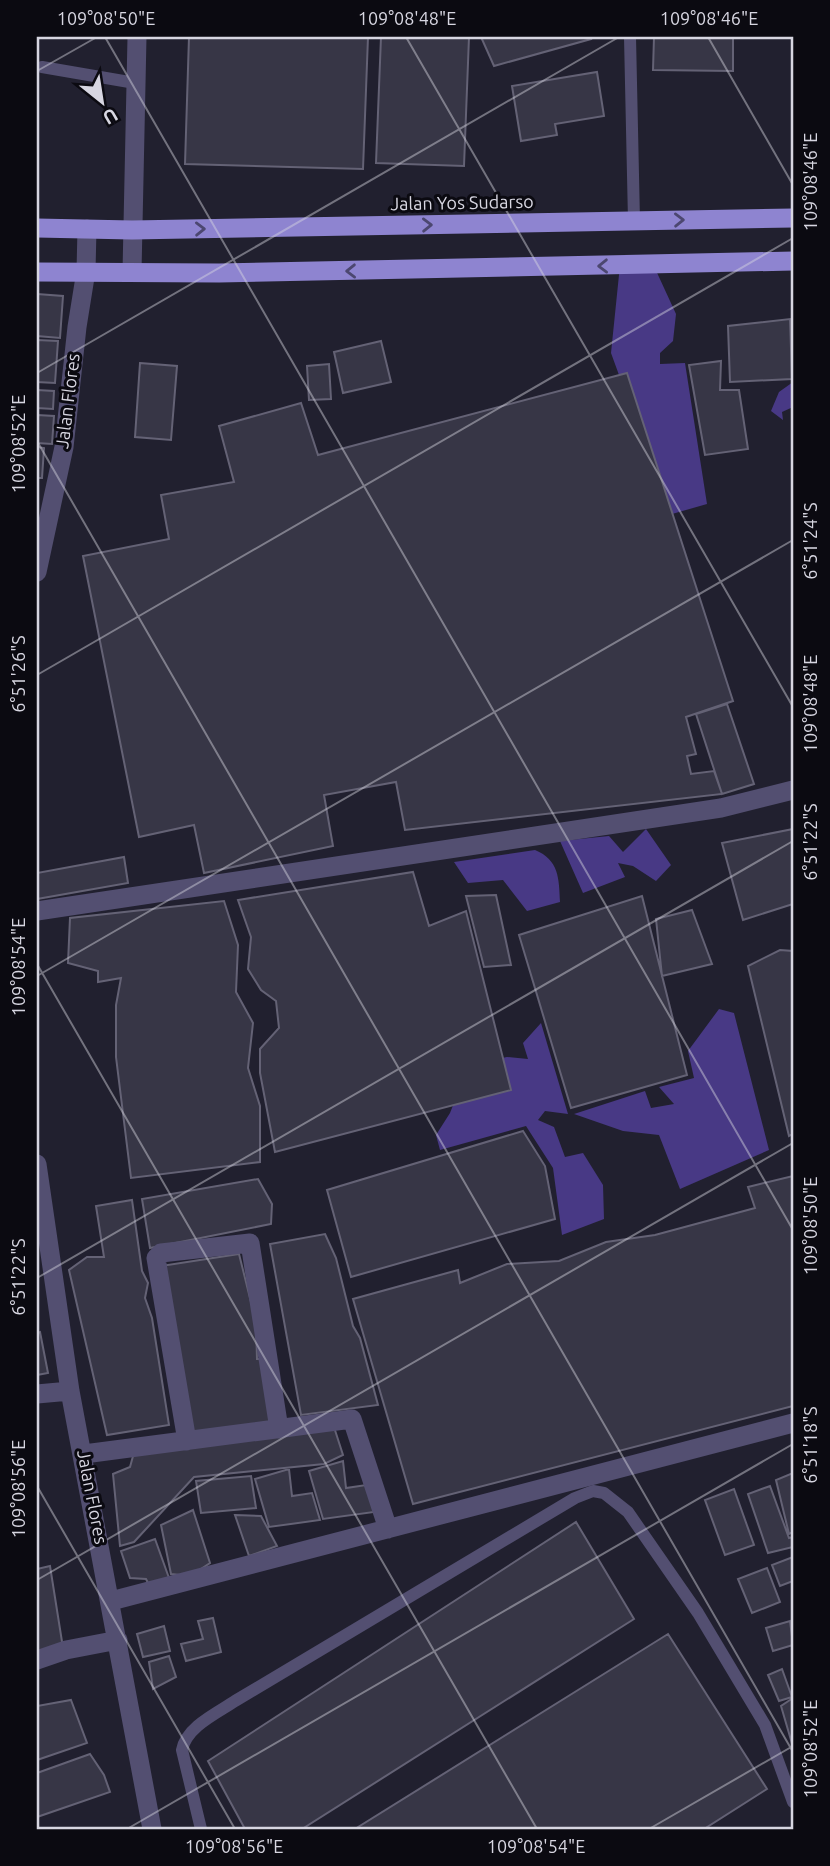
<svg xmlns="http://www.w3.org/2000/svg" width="830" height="1866" viewBox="0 0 830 1866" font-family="Ubuntu,sans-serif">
<rect width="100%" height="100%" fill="#21202f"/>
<path fill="#483985" d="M653 264 676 314 673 341 660 353V364L685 363 707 504 672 514 627 373 619 375 611 353 620 265Z
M793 382V407L782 412 783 420 771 411 779 392Z
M646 829 671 865 656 881 633 866 618 863 625 877 583 893 560 841 609 836 623 852Z
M535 850C559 860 559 878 560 902L527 911 503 880 468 883 454 862Z
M719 1009 734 1013 769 1150 680 1189 659 1135 623 1131 574 1114 645 1091 651 1108 674 1104 659 1087 694 1078 688 1051Z
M541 1023 568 1114 545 1111 538 1120 554 1127 565 1157 583 1153 603 1185 604 1219 562 1235 553 1168 526 1126 440 1150 436 1135 450 1113 469 1065 507 1057 528 1059 523 1043Z"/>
<path fill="#373646" stroke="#646275" stroke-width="2" d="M189 37H368L363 169 185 164Z
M381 37H469L464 166 376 163Z
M481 37H590L591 39 494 66Z
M654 37H733V71L653 70Z
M597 72 604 116 555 124 557 135 521 141 512 86Z
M37 294 63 296 60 338 37 336Z
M790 319 792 379 730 382 728 326Z
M37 340 58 341 55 383 37 382Z
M381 341 391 382 343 393 334 352Z
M721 361 720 390H739L748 449 705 455 689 365Z
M140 363 177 366 171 440 135 437Z
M329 364 331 399 309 400 307 366Z
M627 373 733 701 686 717 696 754 687 756 691 774 714 771 722 794 405 830 396 782 324 795 333 846 204 873 194 825 139 837 83 556 169 539 161 495 234 482 219 426 301 403 318 455Z
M37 390 54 391 53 409 37 408Z
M37 415 54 416 52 444 37 443Z
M37 447 44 448 42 478H37Z
M727 704 754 784 722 794 696 714Z
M793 829V904L743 920 722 843Z
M124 857 128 883 37 899V873Z
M413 872 429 926 466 911 511 1090 275 1152 260 1073V1049L279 1028 276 1001 261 990 248 969 251 937 238 900Z
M496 895 511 965 484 967 466 896Z
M642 896 687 1075 571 1108 519 935Z
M224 901 238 945 236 992 253 1023 248 1068 260 1106V1162L131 1178 116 1057V1005L121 978 98 982V971L68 963 70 918Z
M692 910 712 964 662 976 656 919Z
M780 950 793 951V1134L789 1136 748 966Z
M523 1131 545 1166 555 1219 351 1277 327 1190Z
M793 1176V1406L413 1504 353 1299 458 1270 460 1283 507 1264 559 1261 606 1242 655 1235 755 1208 748 1187Z
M258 1179 272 1204 271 1224 150 1248 142 1199Z
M132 1200 142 1271 148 1283 145 1298 152 1318 169 1425 107 1435 69 1270 87 1257H104L96 1206Z
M325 1234 336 1258 353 1326 360 1338 378 1405 301 1415 270 1244Z
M239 1254 256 1322 257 1359H264L274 1421 189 1435 161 1266Z
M40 1332 48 1373 37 1375V1333Z
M333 1424 343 1455 324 1464 194 1477 134 1542 120 1546 113 1474 130 1467 135 1449Z
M343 1461 346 1488 366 1485 374 1512 323 1519 309 1471Z
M289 1469 292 1496 312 1493 320 1520 269 1527 255 1479Z
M793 1473V1532L789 1534 776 1480Z
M251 1476 256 1508 201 1513 196 1481Z
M770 1486 789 1538 793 1537V1547L768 1553 748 1494Z
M734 1489 754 1545 725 1555 705 1500Z
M193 1510 210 1563 190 1576 171 1574 161 1525Z
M235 1515 261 1516 277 1546 249 1556Z
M576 1522 634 1619 302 1829H245L208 1761Z
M155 1539 169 1578 150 1587 146 1579 130 1578 121 1551Z
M793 1557V1581L780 1586 772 1565Z
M50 1566 63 1648 37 1652V1569Z
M767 1568 780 1602 752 1613 738 1579Z
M213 1618 221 1652 186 1661 181 1644 203 1639 198 1621Z
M790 1621 793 1645 773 1651 766 1628Z
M164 1626 170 1651 143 1657 137 1634Z
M668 1634 767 1789 704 1829H355Z
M169 1656 176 1677 153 1689 149 1662Z
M782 1669 792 1697 779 1701 768 1675Z
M793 1698V1747L781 1706Z
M71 1700 87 1743 37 1760V1706Z
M90 1754 104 1775 110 1792 37 1817V1773Z"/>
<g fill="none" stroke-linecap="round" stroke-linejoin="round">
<path stroke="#534f71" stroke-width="12" d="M630 37 634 221
M42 67 135 83
M201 1829 182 1750C186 1727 217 1713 235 1701L575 1498 593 1491 604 1493 628 1512 698 1613 765 1725 793 1802"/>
<path stroke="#534f71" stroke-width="19" d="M37 572 64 447 77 327 86 271 87 229
M37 911 721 808 793 790
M37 1164 70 1391 152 1829
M37 1394 70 1391
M187 1441 156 1258 161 1253 250 1243 279 1429
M84 1454 352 1419 388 1529
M111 1601 793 1423
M37 1660 66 1650 118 1640"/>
<path stroke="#534f71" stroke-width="19" d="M132 272 137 37"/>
<path stroke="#8e84d0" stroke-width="19" d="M37 228 132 230 793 218
M37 272 219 273 793 261"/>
</g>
<defs><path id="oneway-chevron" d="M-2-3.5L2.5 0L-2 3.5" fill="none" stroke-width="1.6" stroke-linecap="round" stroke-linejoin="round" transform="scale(1.75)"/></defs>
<g stroke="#4c4770">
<use href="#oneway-chevron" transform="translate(679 220) rotate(-1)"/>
<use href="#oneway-chevron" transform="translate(427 225) rotate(-1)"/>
<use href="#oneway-chevron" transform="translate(200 229) rotate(-1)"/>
<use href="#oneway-chevron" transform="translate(603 266) rotate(179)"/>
<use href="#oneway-chevron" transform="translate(351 271) rotate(179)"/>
</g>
<path fill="none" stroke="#d7d6e1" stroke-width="2" stroke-opacity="0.45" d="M105 37 793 1230M406 37 793 707M708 37 793 185M37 71 97 37M37 373 619 37M37 441 793 1752M37 675 793 238M37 964 537 1829M37 976 793 540M37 1278 793 841M37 1486 235 1829M37 1580 793 1143M127 1829 793 1444M649 1829 793 1746"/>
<g text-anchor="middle" stroke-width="6" stroke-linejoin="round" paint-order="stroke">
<g font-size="18" fill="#d7d6e1" stroke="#0b0a11">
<text transform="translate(462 203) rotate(-1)" y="6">Jalan Yos Sudarso</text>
<text transform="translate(68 401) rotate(-83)" y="6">Jalan Flores</text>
<text transform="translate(92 1497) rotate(79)" y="6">Jalan Flores</text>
</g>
</g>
<rect width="830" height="1866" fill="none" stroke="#0b0a11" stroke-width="77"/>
<g transform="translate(102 102) rotate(150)" stroke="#0b0a11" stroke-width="5" paint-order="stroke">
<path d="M0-5L12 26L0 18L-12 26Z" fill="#d7d6e1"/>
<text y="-10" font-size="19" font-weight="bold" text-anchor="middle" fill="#d7d6e1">U</text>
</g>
<rect x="38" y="38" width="754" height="1790" fill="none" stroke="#d7d6e1" stroke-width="2.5"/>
<g font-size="18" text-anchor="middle" fill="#d7d6e1">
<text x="106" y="25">109°08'50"E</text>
<text x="407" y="25">109°08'48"E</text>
<text x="709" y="25">109°08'46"E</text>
<text transform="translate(811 182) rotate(-90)" y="6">109°08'46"E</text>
<text transform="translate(19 444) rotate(-90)" y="6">109°08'52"E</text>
<text transform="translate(811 541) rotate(-90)" y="6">6°51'24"S</text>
<text transform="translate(19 674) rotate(-90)" y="6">6°51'26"S</text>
<text transform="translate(811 704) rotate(-90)" y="6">109°08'48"E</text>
<text transform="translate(811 842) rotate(-90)" y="6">6°51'22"S</text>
<text transform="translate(19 967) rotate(-90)" y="6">109°08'54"E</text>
<text transform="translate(811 1226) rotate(-90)" y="6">109°08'50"E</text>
<text transform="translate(19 1277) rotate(-90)" y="6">6°51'22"S</text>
<text transform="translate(811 1445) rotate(-90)" y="6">6°51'18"S</text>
<text transform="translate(19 1489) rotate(-90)" y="6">109°08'56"E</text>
<text transform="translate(811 1749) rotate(-90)" y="6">109°08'52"E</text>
<text x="234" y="1853">109°08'56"E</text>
<text x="536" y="1853">109°08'54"E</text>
</g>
</svg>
